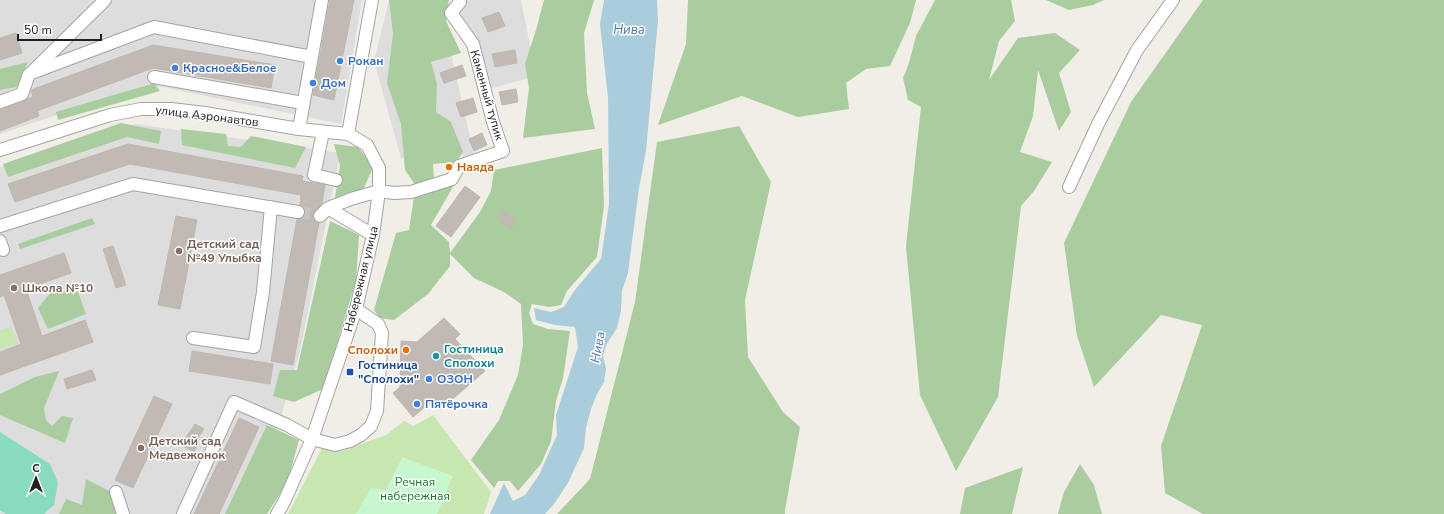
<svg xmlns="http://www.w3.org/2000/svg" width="1444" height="514" viewBox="0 0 1444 514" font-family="'Nunito Sans',sans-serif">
<rect width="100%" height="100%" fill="#f0eee7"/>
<path fill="#dedddd" d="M0 0H362L341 124 148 84 0 134Z
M389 0H439L474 155 401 158 374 61Z
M458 0H521L536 76 478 92Z
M135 124 340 153 300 351 257 499 247 514H0V167Z"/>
<path fill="#c8e7b0" d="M11 327 18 343 0 349V330Z
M433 415 491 492 484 514H288L322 448 342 451 386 435 404 421 414 426Z"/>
<path fill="#a9cd9e" d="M389 0H449L446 21 461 53 431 62 437 84 436 112 451 122 463 152 456 162 433 164 434 179 416 186 405 170 401 124 387 83 393 34Z
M544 0H594L584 33 587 93 595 129 523 138 529 88 525 64 536 30Z
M688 0H916L910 23 890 66 866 69 846 83 849 109 798 117 742 96 658 125 686 44Z
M935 0H1011L1015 21 999 41 989 80 1018 38 1055 33 1080 50 1059 73 1071 112 1059 131 1038 70 1033 116 1020 152 1052 162 1034 191 1021 206 998 397 956 471 920 395 906 246 921 107 908 100 903 78 909 63 916 36Z
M1046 0H1104L1093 5 1069 10Z
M1203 0H1444V514H1203L1165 493 1161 446 1202 325 1161 315 1094 387 1077 336 1064 243 1131 102Z
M28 62 17 87 0 90V69Z
M154 83 160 91 58 120 56 112Z
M121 123 161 131 159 144 127 137 8 177 3 164Z
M739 126 771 182 745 300 748 357 783 412 800 427 785 510V514H557L590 479 635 302 657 142Z
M181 129 226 134 228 146 241 147 251 136 306 147 295 168 182 145Z
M334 144 358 147 373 167 364 188 347 198H335L340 166Z
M602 148 604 206 597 257 567 291 561 305 550 307 532 304 529 313 533 324 548 329 570 331 563 378 556 401 551 441 541 464 518 491 510 481H498L494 488 471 460 499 420 518 375 523 345 521 304 504 292 474 278 450 254V266L428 294 394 320 380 318 374 310 396 233 409 230 414 197 454 185 431 225 449 242 450 253 480 212 491 191 494 170Z
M92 218 95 224 20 249 18 244Z
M330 221 359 235 356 281 323 389 294 402 273 396 280 370H297Z
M51 292H78L86 314 48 329 38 308Z
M59 371 44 408 46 420 52 426 62 416 73 418 65 443 0 415V394L35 377Z
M267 425 299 440 287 483 267 514H225Z
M1080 464 1094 485 1102 514H1058L1064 492Z
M1023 467 1012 514H960L965 488Z
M86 479 111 492 117 514H59L66 499 82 505Z"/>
<path fill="#c7f7ce" d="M402 457 453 476 437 514H356L371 488 386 490Z"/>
<path fill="#89dbc0" d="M0 432 50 464 58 482 54 505 44 514H6L0 510Z"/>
<path fill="#aacddb" d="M604 0H657L658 20 646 151 639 188 628 273 622 291 621 311 617 328 606 345 603 356 606 369 604 382 597 394 591 409 586 428 584 448 568 483 554 504 545 514H490L504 483 513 501 525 495 539 475 557 435 556 415 578 347 575 327 555 325 536 320 534 308 551 312 564 307 574 291 601 259 609 204 608 98 600 24Z"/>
<path fill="#c1bab4" stroke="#c1b6aa" d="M330 0H354L334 100 313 95Z
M499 12 505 26 488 32 482 18Z
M16 33 22 53 0 60V38Z
M153 45 275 65 271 88 153 68 37 111 39 116 0 131V109L33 97 31 90Z
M515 50 517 63 495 67 492 54Z
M462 65 466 76 444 83 440 73Z
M516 89 518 102 502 105 499 92Z
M473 98 477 112 461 117 456 103Z
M482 133 487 145 474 151 469 139Z
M128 144 303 176 302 181 325 185 322 203 313 214 314 221 319 223 293 365 271 361 297 219H301L305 214V209L300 205 301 195 130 164 15 202 8 184Z
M465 186 480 197 451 237 436 226Z
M502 211 516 220 511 228 497 219Z
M176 216 197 220 180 309 158 305Z
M113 246 126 285 116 288 103 249Z
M64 253 71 273 26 289 42 336 85 320 93 342 0 375V352L21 344 4 295 0 297V275Z
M444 318 460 334 455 339 485 371 440 410 432 401 413 417 393 393 400 387 401 341 417 342Z
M192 351 273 364 270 384 189 371Z
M92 370 96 380 67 389 64 379Z
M154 396 172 404 133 488 115 480Z
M239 418 259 427 219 514H194Z
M195 424 204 429 196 441 199 443 194 452 181 445Z"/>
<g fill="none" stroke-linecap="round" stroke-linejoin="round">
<path stroke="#c6c5bf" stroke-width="12" stroke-dasharray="12 6" stroke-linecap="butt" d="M298 212 320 216"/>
<defs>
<path id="minor" d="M33 71 105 0
M154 77 303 103
M0 102 22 94 29 74 154 27 312 57
M299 129 322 0
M323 132 314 175 336 180
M348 134 372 0
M0 150 110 115 141 109H171L205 113 299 129 348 134 367 145 379 168V191L373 235 356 309 312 439 284 502 277 514
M1069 187 1098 124 1137 50 1173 0
M328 208 373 235
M320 216 328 208 351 199 379 191 394 193 411 192 452 179 459 166 503 151 493 122 473 44 451 13 460 2 459 0
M0 226 133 184 298 212
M0 241 3 250
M193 338 254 347 263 292 271 207
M116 492 123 514
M183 514 234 402 287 425 312 439 335 445 350 441 361 435 371 426 377 411 382 333 378 324 356 309"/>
</defs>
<use href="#minor" stroke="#a4a4a4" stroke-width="14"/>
<use href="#minor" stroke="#fff" stroke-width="12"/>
</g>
<g fill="#3f7fe0" stroke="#fff" stroke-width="1.5">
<circle cx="340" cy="61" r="4"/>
<circle cx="175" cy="68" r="4"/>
<circle cx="313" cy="83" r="4"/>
<circle cx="429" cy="379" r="4"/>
<circle cx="417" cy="404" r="4"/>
</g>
<g fill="#e8710a" stroke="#fff" stroke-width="1.5">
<circle cx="449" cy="167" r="4"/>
<circle cx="406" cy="350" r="4"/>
</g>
<g fill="#8d6e63" stroke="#fff" stroke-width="1.5">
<circle cx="179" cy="251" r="4"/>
<circle cx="14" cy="288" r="4"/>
<circle cx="141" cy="448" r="4"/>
</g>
<circle fill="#0f9aa8" stroke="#fff" stroke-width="1.5" cx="436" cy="356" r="4"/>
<rect fill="#1a4fb4" stroke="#fff" stroke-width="1.5" x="346" y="368" width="8" height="8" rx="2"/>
<g text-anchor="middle" stroke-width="3" stroke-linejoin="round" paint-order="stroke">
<g font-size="12" font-weight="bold" fill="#366cbe" stroke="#fff" text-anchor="start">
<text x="348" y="65">Рокан</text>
<text x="183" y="72">Красное&amp;Белое</text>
<text x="321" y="87">Дом</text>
<text x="437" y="383">ОЗОН</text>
<text x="425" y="408">Пятёрочка</text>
</g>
<g font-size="12" fill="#202020" stroke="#fff">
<text transform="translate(487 95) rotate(74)" y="4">Каменный тупик</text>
<text transform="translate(207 116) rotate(7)" y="4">улица Аэронавтов</text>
<text transform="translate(361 279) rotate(-76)" y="4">Набережная улица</text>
</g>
<g font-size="12" font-weight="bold" fill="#c56008" stroke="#fff" text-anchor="start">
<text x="457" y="171">Наяда</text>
<text x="398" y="354" text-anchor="end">Сполохи</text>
</g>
<g font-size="12" font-weight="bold" fill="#785e54" stroke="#fff" text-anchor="start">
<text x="187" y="248">Детский сад<tspan x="187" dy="14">№49 Улыбка</tspan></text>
<text x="22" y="292">Школа №10</text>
<text x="149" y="445">Детский сад<tspan x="149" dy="14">Медвежонок</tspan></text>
</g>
<g font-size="12" font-weight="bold" fill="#0d838f" stroke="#fff" text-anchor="start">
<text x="444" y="353">Гостиница<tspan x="444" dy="14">Сполохи</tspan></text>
</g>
<g font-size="12" font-weight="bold" fill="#164399" stroke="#fff" text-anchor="start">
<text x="358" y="369">Гостиница<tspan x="358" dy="14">"Сполохи"</tspan></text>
</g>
<g font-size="12" fill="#117b20" stroke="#fff">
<text x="415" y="486">Речная<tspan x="415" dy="14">набережная</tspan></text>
</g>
<g font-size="13" font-style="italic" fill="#4d74a4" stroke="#fff">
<text x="629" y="34">Нива</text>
<text transform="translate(597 347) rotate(-79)" y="5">Нива</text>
</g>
</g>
<g transform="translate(36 478)" stroke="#ffffff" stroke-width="3" paint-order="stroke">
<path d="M0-3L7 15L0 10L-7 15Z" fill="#202020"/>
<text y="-6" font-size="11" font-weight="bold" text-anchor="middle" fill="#202020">С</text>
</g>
<path d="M18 34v6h83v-6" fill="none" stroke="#202020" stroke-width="2"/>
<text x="24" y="34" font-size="12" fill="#202020" stroke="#ffffff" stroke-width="3" paint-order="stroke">50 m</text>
</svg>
